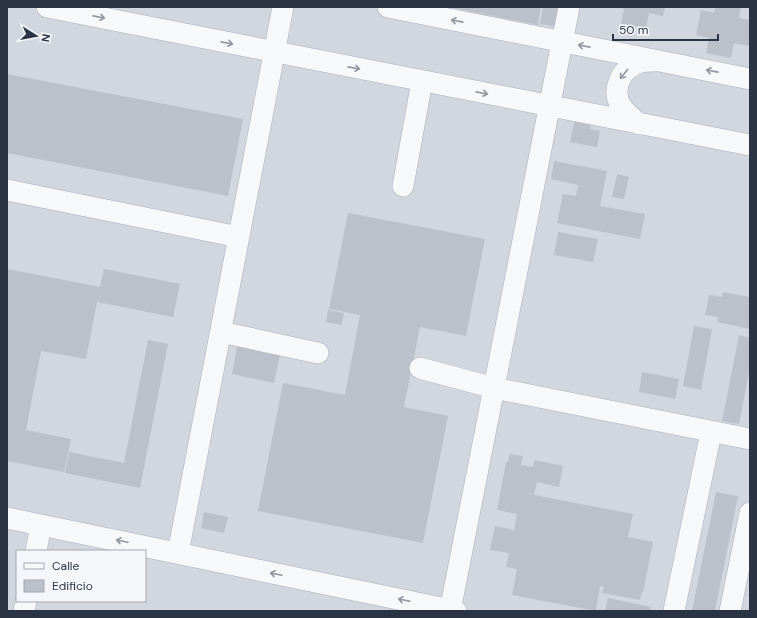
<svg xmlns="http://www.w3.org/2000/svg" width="757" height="618" viewBox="0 0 757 618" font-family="'DM Sans',sans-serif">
<rect width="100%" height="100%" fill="#e4e7ec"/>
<path fill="#d2d6de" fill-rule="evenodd" d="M7 7H750V611H7ZM17 551H145V601H17Z"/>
<path fill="#bbc0ca" d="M448 7H541L538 25Z
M543 7H560L556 27 540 24Z
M619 7H665L663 16 649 13 646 28 621 24 624 9Z
M715 7H741L739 18 750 20 749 46 734 43 731 58 706 53 709 38 696 35 701 10 714 13Z
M7 74 243 119 228 196 7 153Z
M576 115 592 118 590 129 600 131 597 147 570 142Z
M554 161 607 171 600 206 645 214 640 239 557 223 563 194 576 196 578 185 551 179Z
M617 174 629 177 624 199 612 197Z
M348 213 485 239 466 336 420 327 404 407 448 416 423 543 258 511 283 383 345 395 360 315 329 309Z
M558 232 598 239 593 262 554 255Z
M7 269 100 287 104 269 180 284 173 317 97 302 86 359 41 351 26 430 71 439 64 472 7 461Z
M723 292 750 297V329L717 322 718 317 705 315 709 295 722 297Z
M328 310 344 313 341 325 326 322Z
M694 326 712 329 701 390 683 386Z
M739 335 750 338V367L739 424 722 421Z
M148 340 168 344 140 488 65 473 69 452 124 463Z
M237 347 280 355 274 383 232 374Z
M642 372 679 379 675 399 639 392Z
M510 454 523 456 521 465 533 467 534 460 563 466 559 487 537 482 534 495 633 514 628 537 653 542 643 592H642L640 600 602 593 604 587 600 586 596 611 512 595 517 569 506 567 509 553 490 550 495 526 514 530 517 514 497 510 506 462H508Z
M716 492 738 496 715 611H692Z
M204 512 228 517 224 533 201 528Z
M608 598 651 607 650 611H605Z"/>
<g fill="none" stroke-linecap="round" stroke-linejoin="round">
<defs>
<path id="minor" d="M47 7 750 145
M388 7 750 79
M639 124C634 119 625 113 621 106 611 90 621 69 638 63 643 61 649 61 654 61
M403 186 422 81
M7 190 239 237
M221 332 318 353
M420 368 494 388 750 439
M7 518 456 611
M36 551 41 525
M178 553 283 7
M24 611 26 601
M450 611 569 7
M674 611 711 432
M730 611 750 513"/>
</defs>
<use href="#minor" stroke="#a9aeb7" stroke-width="22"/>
<use href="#minor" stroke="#f7f8fa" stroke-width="21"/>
</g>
<defs><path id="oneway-shaft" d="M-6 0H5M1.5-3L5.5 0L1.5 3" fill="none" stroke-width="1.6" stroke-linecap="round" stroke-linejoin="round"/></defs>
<g stroke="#9196a0">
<use href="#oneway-shaft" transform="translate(99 17) rotate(11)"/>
<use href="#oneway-shaft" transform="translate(457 21) rotate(-169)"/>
<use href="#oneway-shaft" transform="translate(227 43) rotate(11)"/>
<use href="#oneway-shaft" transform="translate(584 46) rotate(-169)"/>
<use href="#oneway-shaft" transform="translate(354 68) rotate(11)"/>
<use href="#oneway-shaft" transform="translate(712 71) rotate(-169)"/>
<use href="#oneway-shaft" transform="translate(624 74) rotate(128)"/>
<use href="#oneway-shaft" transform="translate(482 93) rotate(11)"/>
<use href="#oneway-shaft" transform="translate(122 541) rotate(-168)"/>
<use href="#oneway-shaft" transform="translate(276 574) rotate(-168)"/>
<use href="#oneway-shaft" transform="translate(404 600) rotate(-168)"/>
</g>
<rect width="757" height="618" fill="none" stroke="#2b3445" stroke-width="16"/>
<rect x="16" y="550" width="130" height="52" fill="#f4f6f9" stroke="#a4a8b1"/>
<rect x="24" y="563" width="20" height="6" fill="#f7f8fa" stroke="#a4a8b1"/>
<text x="52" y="570" font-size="12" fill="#2b3445">Calle</text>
<rect x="24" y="580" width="20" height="12" fill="#bbc0ca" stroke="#a4a8b1"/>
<text x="52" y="590" font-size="12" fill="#2b3445">Edificio</text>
<g transform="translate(36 36) rotate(101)" stroke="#f4f6f9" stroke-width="3" paint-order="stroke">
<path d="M0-3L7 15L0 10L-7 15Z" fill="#2b3445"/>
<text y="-6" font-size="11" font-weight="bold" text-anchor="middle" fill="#2b3445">N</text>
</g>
<path d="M613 34v6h105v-6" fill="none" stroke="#2b3445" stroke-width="2"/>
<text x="619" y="34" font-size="12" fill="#2b3445" stroke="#f4f6f9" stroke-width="3" paint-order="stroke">50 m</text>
</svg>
